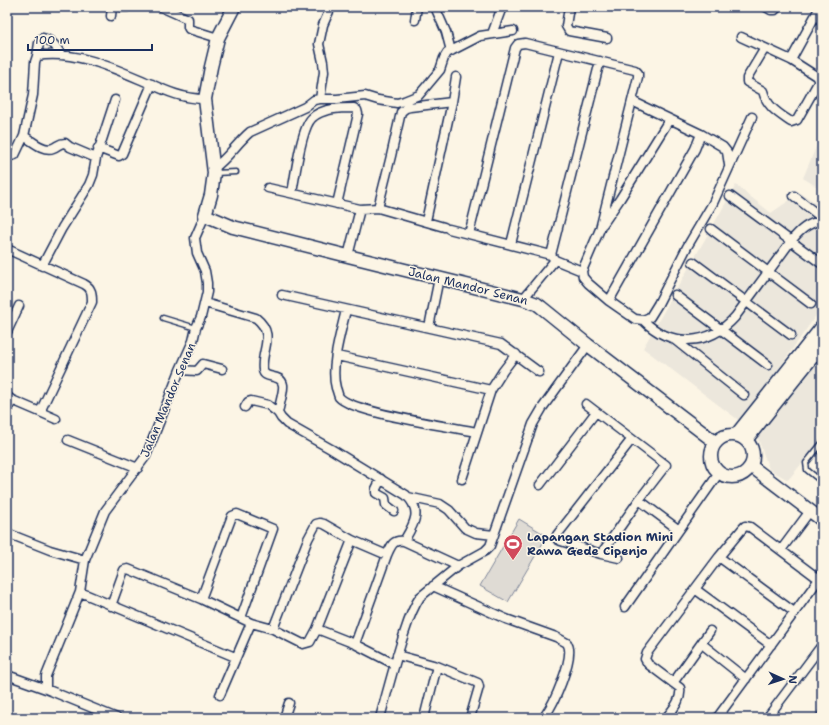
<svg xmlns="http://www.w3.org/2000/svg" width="829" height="725" viewBox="0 0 829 725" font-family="'Shantell Sans',sans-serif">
<rect width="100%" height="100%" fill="#fcf5e5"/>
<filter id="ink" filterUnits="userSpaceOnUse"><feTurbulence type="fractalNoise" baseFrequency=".025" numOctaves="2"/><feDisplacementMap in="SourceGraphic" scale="8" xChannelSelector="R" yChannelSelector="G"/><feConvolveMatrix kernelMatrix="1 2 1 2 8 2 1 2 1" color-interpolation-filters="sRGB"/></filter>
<g filter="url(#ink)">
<path fill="#ece7dc" d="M822 133V190L803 178Z
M736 185 771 213 800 193 822 206V307L741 422 643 348Z
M822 354V439L788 480 769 469 757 436Z"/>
<path fill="#dfdbd4" stroke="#7d8599" d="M519 519 547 536 508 602 480 586Z"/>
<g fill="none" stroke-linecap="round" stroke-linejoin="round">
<defs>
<path id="lane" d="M215 173 236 172
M163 318 196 328
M822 443 806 463 807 470 822 482"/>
<path id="street" d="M122 7H127
M161 7 188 19V27L189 29 218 38
M435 7 446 32 451 51
M569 7 566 26 569 31 607 38
M766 7 771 10H775L778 7
M111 16 112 7
M415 20 417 7
M492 34 502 7
M741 37 791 60 820 7
M765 48 747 78V82L763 91C767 107 778 113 791 122L797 120 819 81 816 76 791 60
M37 56 39 43 42 38C52 40 56 46 61 55
M320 99 324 72 323 62 319 44 323 25 331 7
M632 101 701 134
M24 136C32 141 44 152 53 148 58 146 59 143 65 143L70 147 96 158 115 100
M98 148 119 156 122 154 152 84
M7 157 15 155 24 136 33 95 35 62 37 56C74 50 111 67 144 81 164 90 182 99 205 99
M214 168C228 158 237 143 250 132L305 107 314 100 320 99H337L365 96 378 100 397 103 404 101 419 95 440 70 444 58 447 53 480 36 513 31
M268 188 360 209 378 208 444 227
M292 193C295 177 301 128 312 118 322 108 341 108 354 108L357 110 358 114 337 204
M730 196 822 264
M794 196 822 218
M378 208 391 156 401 112 406 108 410 107 452 102
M426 221 452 102 456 77
M603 224 620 199 669 120
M449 229 551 255 555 260 582 271 583 277 588 283 609 301 635 319 643 320 650 317 658 304 687 247 713 203 752 117
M711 229 811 304
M469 234 515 48 518 44 525 43 635 70 638 73V77L600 229 582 271
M511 244 559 52
M7 249 84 284C92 288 92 294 92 302L40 412 56 419
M551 255 600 61
M348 256 360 209
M693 262 791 335
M42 266 62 228 89 185 93 175 96 158
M282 295 501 344 539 372
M675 295 768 365
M523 299 555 260
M609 301 695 149 701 134 723 147 727 152 729 165
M205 303 256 318C277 335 260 351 263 370 264 380 281 373 283 385 284 391 279 406 278 413
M346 310C341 332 330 366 336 388 337 390 338 395 339 397 352 413 453 427 477 432
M643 320C671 348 709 346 735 317L791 241C801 229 807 224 822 220
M429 327 439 278
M7 332 19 306
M675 340 744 395
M337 356 491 390
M180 370 197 371 203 364 222 369
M7 396 12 400 40 412
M586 404 666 465 639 500 601 554
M245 407 248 402 251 401 268 405 278 413 281 418 287 424 331 449 406 495C423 511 414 524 404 541
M7 411 12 400
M68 440 138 468
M381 479 376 489V493L385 498 386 505 394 511
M462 479 491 390 503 371 516 354
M540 485 596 412
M408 497 440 504 449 510 465 528 476 533 494 535
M639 500 679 530
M7 533 50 550 85 560
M781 550 810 511
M719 557 794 612
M619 558 601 554 561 541 557 539V535L632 439
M433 586 506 619 556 637 567 643C568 645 569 647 569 649 571 663 555 702 546 714L551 718
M695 589 771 645
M80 592 235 657
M201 599 232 516 237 514 273 529 241 618
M111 606 124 570 128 569 201 599 251 623 273 629 303 644 310 642 317 629 355 644 394 664
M625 607 719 473
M273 629 308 539 316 524 320 523 324 524 352 540 387 555
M317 629 352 540
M355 644 387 555C391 546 393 539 404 541L458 566
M702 644 746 679
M397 655 437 666 424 718
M437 666 478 683 479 687 470 718
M7 675 46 689 117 718
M673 683 710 631
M46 689V676L80 592 85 560 105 511 146 456 180 370 193 341 196 328 201 317 207 292V283L205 271 197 253 195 238 205 215
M220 695 251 623
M284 718 289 703
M380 718C387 692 394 666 402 640 407 625 411 610 420 597L458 566 485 551 490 546 533 424 543 407 588 345
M666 718C673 709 682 700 680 688L648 664 645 659 647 653 719 557 743 528 745 526 750 527 819 579
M717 718 822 575
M767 718 822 645
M820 718 822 715"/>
<path id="secondary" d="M234 7 218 38 211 67 205 99 214 173 211 195 205 215 233 227 348 256 523 299 537 304 541 307 588 345 715 442
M736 435 822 327
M711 456a21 21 0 1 1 42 0a21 21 0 1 1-42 0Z
M746 440 822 345
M751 466 822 520"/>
</defs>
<use href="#lane" stroke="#1b2f5e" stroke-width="7"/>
<use href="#street" stroke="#1b2f5e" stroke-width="11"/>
<use href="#secondary" stroke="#1b2f5e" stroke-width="15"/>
<use href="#lane" stroke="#fcf5e5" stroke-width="4"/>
<use href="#street" stroke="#fcf5e5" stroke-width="8"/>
<use href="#secondary" stroke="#fcf5e5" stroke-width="12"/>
</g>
</g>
<defs>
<symbol id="stadium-pin" viewBox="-11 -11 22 30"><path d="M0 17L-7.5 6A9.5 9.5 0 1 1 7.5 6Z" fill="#d1495b" stroke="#fcf5e5"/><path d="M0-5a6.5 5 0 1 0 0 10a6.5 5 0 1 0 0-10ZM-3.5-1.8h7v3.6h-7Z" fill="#fff"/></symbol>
</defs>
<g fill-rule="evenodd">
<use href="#stadium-pin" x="502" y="533" width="22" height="30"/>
</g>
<g text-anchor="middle" stroke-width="3" stroke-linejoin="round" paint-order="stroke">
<g font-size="12" fill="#1b2f5e" stroke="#fcf5e5">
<text transform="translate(468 286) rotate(14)" y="4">Jalan Mandor Senan</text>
<text transform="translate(168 400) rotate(-67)" y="4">Jalan Mandor Senan</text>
</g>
<g font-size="12" font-weight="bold" fill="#1b2f5e" stroke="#fcf5e5" text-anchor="start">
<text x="527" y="541">Lapangan Stadion Mini<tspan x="527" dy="14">Rawa Gede Cipenjo</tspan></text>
</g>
</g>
<rect width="829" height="725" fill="none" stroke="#fcf5e5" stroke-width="24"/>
<rect x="12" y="12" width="805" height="701" fill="none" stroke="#1b2f5e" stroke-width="1.5" filter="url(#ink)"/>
<g transform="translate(783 679) rotate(93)" stroke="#fcf5e5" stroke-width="3" paint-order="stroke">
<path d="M0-3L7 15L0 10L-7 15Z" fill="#1b2f5e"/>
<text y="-6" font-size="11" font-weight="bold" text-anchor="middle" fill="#1b2f5e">N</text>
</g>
<path d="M28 44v6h124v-6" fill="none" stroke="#1b2f5e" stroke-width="2"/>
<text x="34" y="44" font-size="12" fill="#1b2f5e" stroke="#fcf5e5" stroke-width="3" paint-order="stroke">100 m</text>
</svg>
